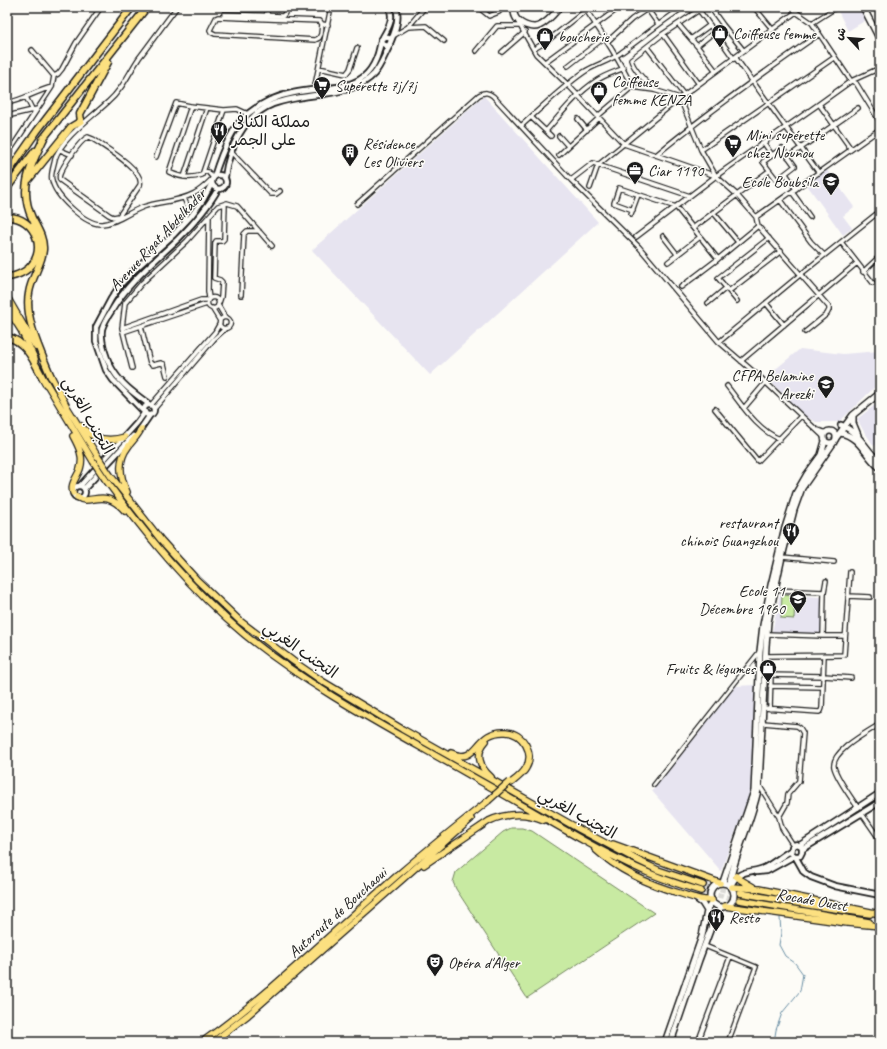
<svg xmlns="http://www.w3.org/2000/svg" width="887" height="1049" viewBox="0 0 887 1049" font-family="Caveat,'Playpen Sans Arabic',sans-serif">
<rect width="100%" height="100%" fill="#fdfcf7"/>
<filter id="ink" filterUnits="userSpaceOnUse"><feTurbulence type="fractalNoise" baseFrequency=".025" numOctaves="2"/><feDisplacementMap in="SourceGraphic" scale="8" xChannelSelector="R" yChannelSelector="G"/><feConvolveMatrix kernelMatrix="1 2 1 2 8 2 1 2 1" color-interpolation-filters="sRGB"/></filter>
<g filter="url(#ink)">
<path fill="#e7e4f0" d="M841 7H859L866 20 848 31 837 9Z
M484 96 598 222 430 375 312 250Z
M827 170 854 207 843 216 852 228 843 235 807 185Z
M800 349 843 354 880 351V382L839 422H816L805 416 766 377Z
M880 401V442L874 446 863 430 857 419Z
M780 594 821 597V636L772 632Z
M755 685 754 762 751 790 721 871 652 791 736 686Z"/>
<path fill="#c8eaa2" stroke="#72835f" d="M782 595 795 596 794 619 781 618Z
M511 828H522L532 831 654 913 527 998 456 889 453 882 456 872 503 832Z"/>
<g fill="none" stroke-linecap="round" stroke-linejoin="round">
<path stroke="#698ea4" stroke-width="1" d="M774 1042 776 1030 782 1013 800 991 803 974 795 963 785 956 779 945 781 933 780 918"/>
<path stroke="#dbdad6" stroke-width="5.5" stroke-dasharray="5.5 3" stroke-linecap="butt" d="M703 885 740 893
M701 891 739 900"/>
<defs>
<path id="minor" d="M177 7C164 24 152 41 139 58 129 73 122 90 108 102 93 116 61 139 55 159 54 165 50 175 52 180 55 196 85 225 102 224 117 223 129 212 143 207 160 201 178 202 193 194 200 191 206 185 212 179
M478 7 489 16 499 12 503 7
M584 7C602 34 618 57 632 87
M646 7 658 24
M710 7 723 25 744 51
M754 7 773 30
M224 14 283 16 285 13V7
M267 15V7
M518 22 536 54 568 85 624 144 716 176 736 194 756 217
M812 23 837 7
M322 24 321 34 319 38 315 40 215 34 211 32 210 30 216 18 218 17 320 21 322 24 328 25
M678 24 697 46
M408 27 426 26 444 41
M663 34 699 84
M393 36 408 27 425 7
M691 39 710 25
M608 41 632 19 647 9
M647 47 684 95
M534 49 546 42 590 7
M32 50 54 76
M476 51 497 26H521
M502 52 525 32
M735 57 819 173
M545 62 620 7
M568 66 605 37
M319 68 346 74 350 69 357 48
M716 71 697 46 723 25
M314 90 331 7
M654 90C647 83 632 68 631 59L663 34 699 10 734 59
M26 97 33 111
M7 103C23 100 36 91 52 87
M819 104 851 149
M224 110 237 109 248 114
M7 116 37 109
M598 116 632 87 654 90 680 98 701 150 716 176
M531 117 551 136
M578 119 587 130
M521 126C541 108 561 88 584 72 596 64 611 61 622 52 643 37 662 21 684 7
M546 131C561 114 576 94 596 81 604 75 615 72 624 68
M876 132 880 138
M559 136 568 146
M88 137 93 139C104 147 145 170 140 185L119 216 113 217 109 215 60 180C59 177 59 177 60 174 63 166 80 140 88 137Z
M764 143 772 155
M782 148 795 166 777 180 763 162Z
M60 150 72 155
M701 150 835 57
M231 152 271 194H276L280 191
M7 155 52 87 54 76 58 74 62 69 76 43 101 7
M559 155 599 118
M656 155C708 112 763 73 819 34
M156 157 176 103 190 106 224 110 202 175C191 179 179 177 169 172L191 106
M788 157 858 108
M204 171 208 172 213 178
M786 174 796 189
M184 177 207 108
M571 180 593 163 598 165 680 98 796 12 812 23 851 81 856 83 880 122
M590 188 598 165 690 196
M792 192 810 217
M780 200 811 242 824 255
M357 204 479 95C485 92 488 92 493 96L571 180 639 247 719 342 761 378 824 437
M633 210 614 203 619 188 676 207 718 259
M713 212 738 242
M631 214 638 195
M209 216 208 291 209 298
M184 223 188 208 184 198
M693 228 769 171
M663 236 677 254
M636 237 716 176 819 104 851 81 880 68
M841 242 873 283
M668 262 700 237
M863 272 880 256
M681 287 718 259 758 226
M729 291 781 251
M241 295 244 234 247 231H259
M207.5 303a5.5 5.5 0 1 1 11 0a5.5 5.5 0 1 1-11 0Z
M737 301 718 278 769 238
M219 303 221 297 222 282 220 280 214 278 215 243 216 241H222L224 239 225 204
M708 303 726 288
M766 303 784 325
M218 305 225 317
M212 308 220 321
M219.5 323a5.5 5.5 0 1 1 11 0a5.5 5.5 0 1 1-11 0Z
M141 326 150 363 153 365 161 363 164 364 167 376
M122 328 201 300H208
M123 332 207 304
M805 332 827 314 829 310V307L758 226 756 217 880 129
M719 342 801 274 880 211
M741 361 857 263
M132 368 122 328 125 303 142 283 187 241 218 206 227 203 237 206 272 246
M727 386C742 405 757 430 780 439
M151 405 215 332 220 323
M744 408 766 382
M154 409 214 339 226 328
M715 409 758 461 801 416
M818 430 826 433
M782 557 834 562
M824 592 826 581
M848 596 870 597
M767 634 823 636 824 592 775 590
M823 636H845
M765 656 844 655 850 572
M765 675 824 676 851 678
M770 686 822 687
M764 708 819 712 821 711 822 708 824 656
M770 709 771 675
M763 723 797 726 800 728 803 733 799 781 788 794 787 803 779 817 782 828 793 845
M654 785 760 651
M759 785 779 817
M858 808C851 797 837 779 834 767 831 751 868 732 880 724
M862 814 880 840
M705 946 756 967 728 1042
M698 1042 730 957"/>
<path id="tertiary" d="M383 37C389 27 394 18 389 7
M391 41C395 31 400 18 396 7
M212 182a7 7 0 1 1 14 0a7 7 0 1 1-14 0Z
M214 177C220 157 232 126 249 113 262 103 276 96 293 93 334 84 373 96 381 40 384 35 390 36 391 41L389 45 386 46 382 43 381 40
M225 177C229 148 243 116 273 104 289 98 307 96 324 94 342 91 361 88 374 74 381 66 385 54 390 45
M150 405C138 396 122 385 114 372 107 362 100 341 102 329 104 322 108 316 112 310 129 281 154 262 178 239 193 224 208 207 218 189
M144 410a5 5 0 1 1 10 0a5 5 0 1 1-10 0Z
M144 412 113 380 106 370 96 341V327L111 299 121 284 133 271 174 234 191 216 203 200 212 183
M139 431 150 415
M80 486 137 423 145 412
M73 492a6 6 0 1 1 12 0a6 6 0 1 1-12 0Z
M84 489 133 436
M800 845 880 793
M803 849 880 802
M795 856H800L802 852V847C799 844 795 843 792 847L791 853 795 856 804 872 811 877 835 886 880 895
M756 872 767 871 794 856
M731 886C738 868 752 874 766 867 774 862 782 856 790 851"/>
<path id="secondary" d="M513 7C514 10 514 14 515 16 518 24 532 29 539 26 548 22 554 14 560 7
M863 7 880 40
M853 416V423L858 435
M841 425C862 434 864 449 880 462
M824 437a6 6 0 1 1 12 0a6 6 0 1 1-12 0Z
M840 433C860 436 865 456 880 468
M836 438 853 415 880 393
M723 882 754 791 760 651 763 625 771 585 784 531 796 493 807 474 821 455 825 441
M710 895a12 12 0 1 1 24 0a12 12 0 1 1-24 0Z
M729 885C736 850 753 819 759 785L766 646 768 622 782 557 794 510 802 488 834 442
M695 898 702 903 707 911
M665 1042 702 936 707 911 712 901
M671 1042 699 960 715 917 721 907"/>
<path id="trunk" d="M7 297 36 347
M7 308 21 330 35 359
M50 374 67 407 98 457
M45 381 93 461
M81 426C93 440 108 442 125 437
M110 475 161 540 197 580 240 621 293 661 322 681 402 729 579 829 639 861 658 870 703 885
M105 479C146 535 191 590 245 635 317 693 401 735 480 781 534 811 586 845 642 870 661 879 681 885 701 891
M127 492C120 477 117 461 128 447 132 441 138 436 141 429
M73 493C70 483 77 478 80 469 84 457 79 447 73 436
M77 497C91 507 103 486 125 511
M486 741C475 753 479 767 491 777
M451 753C479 766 474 730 506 732 523 733 535 753 526 768 523 774 516 779 511 783
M613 844 720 883
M595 849C620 872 650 885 682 894 692 897 701 901 712 900
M424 865 489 821C507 813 525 812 544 820
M736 876 741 880 753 887
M732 887 759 889 880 914
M740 893 815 906 870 914
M739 900 869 922
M725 906 847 923 880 926
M202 1042C273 992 333 931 399 874 428 849 458 825 488 801
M213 1042 248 1015 471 819"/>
<path id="motorway" d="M44 138C31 165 18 188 32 218 37 228 44 238 43 250 42 264 31 278 29 293 24 319 41 352 51 377
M42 140 147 7
M7 174 37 131 132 7
M29 179 71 127 81 121 80 114 108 62
M7 188 35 151
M7 217C36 216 50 254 25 271 20 274 13 277 7 277
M7 337C28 341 36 367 46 384"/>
</defs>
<use href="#minor" stroke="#1c1c1c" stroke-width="6"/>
<use href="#tertiary" stroke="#1c1c1c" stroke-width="8"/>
<use href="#secondary" stroke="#1c1c1c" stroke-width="8"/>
<use href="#trunk" stroke="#1c1c1c" stroke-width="8"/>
<use href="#motorway" stroke="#1c1c1c" stroke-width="9"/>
<use href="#minor" stroke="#fdfcf7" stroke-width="3.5"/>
<use href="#tertiary" stroke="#fdfcf7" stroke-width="4.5"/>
<use href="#secondary" stroke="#fdfcf7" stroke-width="5"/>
<use href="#trunk" stroke="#fce080" stroke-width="5.5"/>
<use href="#motorway" stroke="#fce080" stroke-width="6"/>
<defs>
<path id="trunk-bridge" d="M98 457 110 475
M93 461 105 479
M488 801 509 782"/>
</defs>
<use href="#trunk-bridge" stroke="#1c1c1c" stroke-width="8" stroke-linecap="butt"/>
<use href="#trunk-bridge" stroke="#fce080" stroke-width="5.5"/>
</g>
</g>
<defs>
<symbol id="shop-pin" viewBox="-11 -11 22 30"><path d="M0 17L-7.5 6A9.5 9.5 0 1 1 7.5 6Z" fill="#1c1c1c" stroke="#fdfcf7"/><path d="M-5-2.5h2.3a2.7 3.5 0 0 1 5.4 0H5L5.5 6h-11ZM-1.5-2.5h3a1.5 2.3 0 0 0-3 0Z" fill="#fff"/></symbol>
<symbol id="supermarket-pin" viewBox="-11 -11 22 30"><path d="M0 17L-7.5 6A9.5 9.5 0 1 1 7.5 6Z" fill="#1c1c1c" stroke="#fdfcf7"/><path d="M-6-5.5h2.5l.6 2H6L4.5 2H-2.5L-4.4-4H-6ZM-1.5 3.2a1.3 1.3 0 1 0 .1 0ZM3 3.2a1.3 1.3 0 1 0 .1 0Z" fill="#fff"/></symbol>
<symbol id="restaurant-pin" viewBox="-11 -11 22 30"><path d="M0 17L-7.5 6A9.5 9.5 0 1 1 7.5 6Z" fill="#1c1c1c" stroke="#fdfcf7"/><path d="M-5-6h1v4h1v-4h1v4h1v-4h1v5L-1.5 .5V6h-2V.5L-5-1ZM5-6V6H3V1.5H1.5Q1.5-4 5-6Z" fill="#fff"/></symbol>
<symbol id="building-pin" viewBox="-11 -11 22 30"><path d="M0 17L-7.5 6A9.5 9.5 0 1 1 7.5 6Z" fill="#1c1c1c" stroke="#fdfcf7"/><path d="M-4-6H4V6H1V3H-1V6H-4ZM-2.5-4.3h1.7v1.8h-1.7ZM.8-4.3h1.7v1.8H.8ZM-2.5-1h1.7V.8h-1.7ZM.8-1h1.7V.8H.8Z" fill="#fff"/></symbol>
<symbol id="office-pin" viewBox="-11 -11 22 30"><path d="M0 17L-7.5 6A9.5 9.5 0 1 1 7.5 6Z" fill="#1c1c1c" stroke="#fdfcf7"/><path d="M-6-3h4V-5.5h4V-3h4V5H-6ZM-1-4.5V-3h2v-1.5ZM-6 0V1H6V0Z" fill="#fff"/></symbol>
<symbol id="school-pin" viewBox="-11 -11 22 30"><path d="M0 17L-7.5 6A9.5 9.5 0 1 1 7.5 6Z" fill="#1c1c1c" stroke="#fdfcf7"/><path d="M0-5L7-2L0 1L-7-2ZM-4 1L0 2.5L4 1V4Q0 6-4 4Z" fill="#fff"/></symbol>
<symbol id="university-pin" viewBox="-11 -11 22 30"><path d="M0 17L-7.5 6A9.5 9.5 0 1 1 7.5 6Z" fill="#1c1c1c" stroke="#fdfcf7"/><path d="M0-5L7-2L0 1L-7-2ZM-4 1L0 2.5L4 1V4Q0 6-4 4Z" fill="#fff"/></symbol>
<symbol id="theatre-pin" viewBox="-11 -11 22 30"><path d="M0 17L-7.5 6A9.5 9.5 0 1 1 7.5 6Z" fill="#1c1c1c" stroke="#fdfcf7"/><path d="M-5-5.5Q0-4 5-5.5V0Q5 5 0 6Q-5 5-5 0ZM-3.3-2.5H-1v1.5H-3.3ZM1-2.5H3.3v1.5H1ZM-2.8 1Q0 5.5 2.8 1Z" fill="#fff"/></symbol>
</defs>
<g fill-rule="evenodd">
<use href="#shop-pin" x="710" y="23" width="20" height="27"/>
<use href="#shop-pin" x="535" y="26" width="20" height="27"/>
<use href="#supermarket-pin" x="312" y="75" width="20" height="27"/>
<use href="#shop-pin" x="589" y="80" width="20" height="27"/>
<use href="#restaurant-pin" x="209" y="120" width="20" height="27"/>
<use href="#supermarket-pin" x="723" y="133" width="20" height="27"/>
<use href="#building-pin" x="340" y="142" width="20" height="27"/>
<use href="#office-pin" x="625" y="160" width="20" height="27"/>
<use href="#school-pin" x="821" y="171" width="20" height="27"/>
<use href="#university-pin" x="816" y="374" width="20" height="27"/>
<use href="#restaurant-pin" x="781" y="521" width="20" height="27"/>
<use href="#school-pin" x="788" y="589" width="20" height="27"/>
<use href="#shop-pin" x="758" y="658" width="20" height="27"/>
<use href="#restaurant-pin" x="706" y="907" width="20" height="27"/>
<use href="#theatre-pin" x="425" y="952" width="20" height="27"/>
</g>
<g text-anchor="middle" stroke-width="3" stroke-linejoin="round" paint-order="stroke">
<g font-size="16" fill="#1c1c1c" stroke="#fdfcf7" text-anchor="start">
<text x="733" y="39">Coiffeuse femme</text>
<text x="558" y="42">boucherie</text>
<text x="612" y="87">Coiffeuse<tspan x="612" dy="18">femme KENZA</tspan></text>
<text x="335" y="91">Supérette 7j/7j</text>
<text x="232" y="127">مملكة الكنافى<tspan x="232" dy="18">على الجمر</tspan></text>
<text x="746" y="140">Mini supérette<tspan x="746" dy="18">chez Nounou</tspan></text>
<text x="363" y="149">Résidence<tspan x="363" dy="18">Les Oliviers</tspan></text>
<text x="648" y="176">Ciar 1190</text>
<text x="818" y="187" text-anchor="end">Ecole Boubsila</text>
<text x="813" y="381" text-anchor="end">CFPA Belamine<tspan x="813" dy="18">Arezki</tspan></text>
<text x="778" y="528" text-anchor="end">restaurant<tspan x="778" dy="18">chinois Guangzhou</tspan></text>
<text x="785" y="596" text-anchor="end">Ecole 11<tspan x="785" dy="18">Décembre 1960</tspan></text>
<text x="755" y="674" text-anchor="end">Fruits &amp; légumes</text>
<text x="729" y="923">Resto</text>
<text x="448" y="968">Opéra d'Alger</text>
</g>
<g font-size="16" fill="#1c1c1c" stroke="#fdfcf7">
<text transform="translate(157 239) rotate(-47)" y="6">Avenue Rigat Abdelkader</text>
<text transform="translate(89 415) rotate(60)" y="6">التجنب الغربي</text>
<text transform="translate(301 649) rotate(35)" y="6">التجنب الغربي</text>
<text transform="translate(578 813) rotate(29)" y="6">التجنب الغربي</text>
<text transform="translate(812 899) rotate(10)" y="6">Rocade Ouest</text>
<text transform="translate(337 912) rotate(-42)" y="6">Autoroute de Bouchaoui</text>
</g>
</g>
<rect width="887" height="1049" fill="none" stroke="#fdfcf7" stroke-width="24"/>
<rect x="12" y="12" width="863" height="1025" fill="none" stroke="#1c1c1c" stroke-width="1.5" filter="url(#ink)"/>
<g transform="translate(849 38) rotate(296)" stroke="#fdfcf7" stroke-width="3" paint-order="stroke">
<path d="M0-3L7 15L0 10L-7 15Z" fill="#1c1c1c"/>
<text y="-6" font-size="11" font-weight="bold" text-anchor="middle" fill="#1c1c1c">ش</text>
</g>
</svg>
